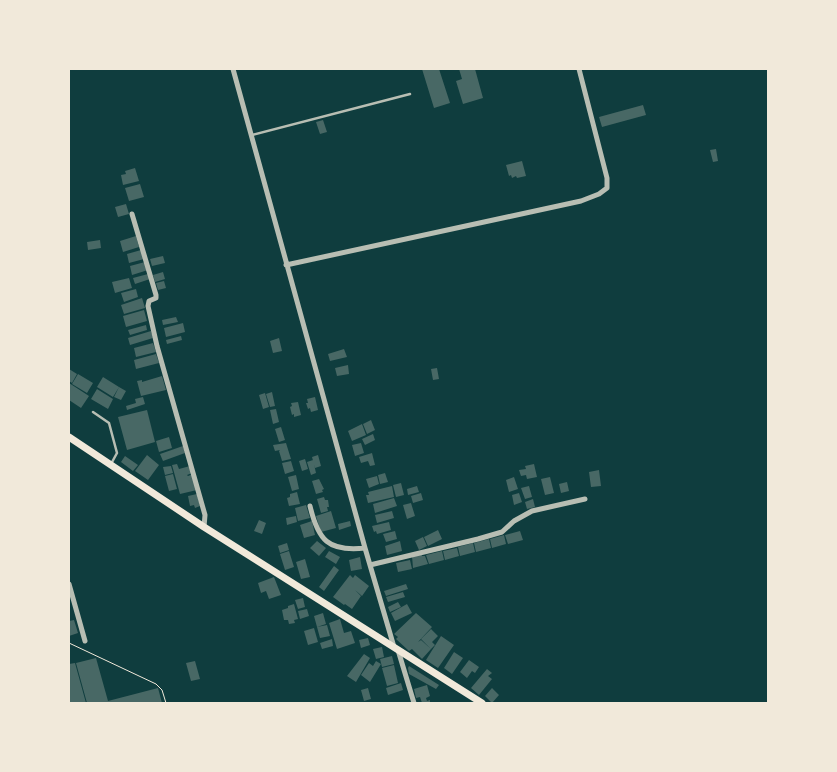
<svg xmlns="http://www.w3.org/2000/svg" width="837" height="772" viewBox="0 0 837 772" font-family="Quicksand,sans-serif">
<rect width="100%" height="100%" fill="#0f3d3e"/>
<path fill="#486865" d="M422 69H439L450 103 434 108Z
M459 69H475L483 98 463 104 456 81 462 79Z
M643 105 646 115 602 127 599 117Z
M323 120 327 132 320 134 316 122Z
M716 149 718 161 713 162 710 150Z
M522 161 526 176 517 178 516 176 512 178 511 175 509 176 506 165Z
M135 168 139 181 123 185 121 175 126 174 125 171Z
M140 184 144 197 129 201 125 188Z
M126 204 129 214 118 217 115 207Z
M136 236 139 247 123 252 120 241Z
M100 240 101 248 88 250 87 242Z
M141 250 144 259 129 263 127 254Z
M163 256 165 263 152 266 150 259Z
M145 262 148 270 132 275 130 266Z
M163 272 165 279 155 282 153 275Z
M148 274 150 279 135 284 133 278Z
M129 278 132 288 115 293 112 282Z
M164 281 166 288 158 290 156 283Z
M136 289 138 297 124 302 121 293Z
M142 298 145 308 124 314 121 305Z
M144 310 147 321 126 327 123 316Z
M176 317 178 322 163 325 162 320Z
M183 323 185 332 166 337 164 328Z
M146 325 147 330 130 335 128 330Z
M151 331 153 338 130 345 128 338Z
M181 336 182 340 167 344 166 340Z
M279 338 282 351 273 353 270 341Z
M153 343 156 352 136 357 134 348Z
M344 349 347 357 330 361 328 354Z
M156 354 159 363 136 369 134 360Z
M348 365 349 374 337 376 335 368Z
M437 368 439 379 433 380 431 369Z
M69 369 77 374 72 383 69 381Z
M78 374 93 383 87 393 72 384Z
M162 376 166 390 141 396 137 381 142 380V382Z
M103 377 119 387 113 397 97 387Z
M69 383 89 396 81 408 69 400Z
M119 387 126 391 121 400 114 397Z
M97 389 113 399 108 409 91 399Z
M272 392 275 406 270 407 266 394Z
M265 393 269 407 263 409 259 395Z
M143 397 145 404 127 410 126 406 136 403 135 399Z
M315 397 318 410 311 412 310 408 308 409 306 403H308L307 399Z
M298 402 301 415 294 417V414L292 415 290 407 292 406 291 403Z
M276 409 279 422 273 424 270 410Z
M147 410 155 442 127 450 118 417Z
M371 420 375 430 367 434 363 424Z
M362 424 366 435 352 441 348 431Z
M281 427 285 440 279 442 275 429Z
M373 434 375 440 365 445 362 439Z
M169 437 172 448 159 452 156 441Z
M286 443 291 459 282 461 279 451 280 450 275 451 273 445Z
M361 443 364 453 355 456 352 445Z
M183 446 185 453 163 461 160 454Z
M372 453 375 465 370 466 368 461 361 463 359 457Z
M147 455 159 465 148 480 135 471Z
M318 455 321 466 315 468 312 457Z
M125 456 138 465 133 471 121 462Z
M305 459 308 469 302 471 299 461Z
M313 460 316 473 311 475 307 462Z
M291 461 294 471 285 474 282 463Z
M177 464 179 469 190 466 192 473 187 475 188 476 193 474 197 490 180 494 172 465Z
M534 464 537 477 527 479 526 475 521 476 519 470 526 469 525 466Z
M171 466 173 473 165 475 163 467Z
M599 470 601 486 591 487 589 472Z
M385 473 388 482 380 484 378 475Z
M173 474 177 489 169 491 165 476Z
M296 475 299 489 292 491 288 477Z
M377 476 379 484 369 488 366 479Z
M514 477 518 489 509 492 506 480Z
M550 477 554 493 545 495 541 479Z
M319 479 324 489 322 490 323 492 316 494 312 481Z
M567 482 569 491 561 493 559 484Z
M401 483 404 495 396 497 393 485Z
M392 486 394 497 368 503 366 495H369L368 492Z
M417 486 419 492 408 495 407 489Z
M529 486 532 497 525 499 521 488Z
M297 492 300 504 289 506 287 498 290 497V494Z
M421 493 423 500 413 503 411 496Z
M519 493 522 502 514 505 512 495Z
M197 494 200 506 195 508 194 505 190 506 188 496Z
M324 497 325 500H328L329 507H327L328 511 321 513 317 499Z
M394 498 397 506 375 513 373 504Z
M533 499 535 507 527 509 525 502Z
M411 503 415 516 407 519 403 505Z
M306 505 310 518 298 521 295 508Z
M331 511 336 528 321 532 316 516Z
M392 511 394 518 377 523 375 515Z
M296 516 297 522 287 525 286 518Z
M259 520 266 523 262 534 254 531Z
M312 521 315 535 304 538 300 525Z
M350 521 351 526 339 530 338 524Z
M389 522 391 530 377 534 376 531 374 532 372 526Z
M438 530 442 539 428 546 424 537Z
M395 531 397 539 386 542 383 534Z
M520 531 523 540 508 544 505 535Z
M504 535 506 544 492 548 490 539Z
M423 537 427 546 419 550 415 541Z
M489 539 491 548 476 552 474 543Z
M317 541 326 548 319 556 310 548Z
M400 541 402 551 387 555 385 546Z
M287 543 289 550 280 553 278 546Z
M473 543 475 552 460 556 458 547Z
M457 548 459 556 445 560 443 551Z
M289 551 294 567 285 570 280 554Z
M329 551 340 557 336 564 325 557Z
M442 551 444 560 429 564 426 555Z
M421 553 422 556H425L428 564 413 568 412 556Z
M360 557 362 569 351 571 349 560Z
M305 559 310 577 301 579 296 562Z
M410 560 412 569 398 572 396 563Z
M334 566 339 570 324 591 319 587Z
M350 575 353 578 355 575 369 586 362 596 355 590 361 596 352 609 345 604 344 605 333 597Z
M274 577 281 595 269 599 266 591 261 593 258 583Z
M406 584 408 589 386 596 384 591Z
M403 592 405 597 388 602 386 597Z
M303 598 305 607 298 609 295 600Z
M398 602 401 607 390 612 388 607Z
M294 604 298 619 294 620 295 623 289 624 288 620H284L282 610 288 608V606Z
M407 604 412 613 395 621 391 613Z
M307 609 309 616 300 619 298 611Z
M323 613 326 624 317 627 314 616Z
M416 613 432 627 418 642 421 640 431 649 422 659 412 649 409 651 396 639 398 637 394 634Z
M340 619 344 633 351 631 355 643 337 649 329 623Z
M74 620 78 633 69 636V621Z
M327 625 330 636 320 638 317 627Z
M314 628 318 642 308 645 304 631Z
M431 629 438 636 432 642 435 645 431 649 421 639Z
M441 636 454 645 438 668 426 660Z
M368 638 370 645 361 648 359 640Z
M332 639 333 646 322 649 320 643Z
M382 647 384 657 376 659 373 649Z
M454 652 463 658 452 674 444 668Z
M364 654 370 658 356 682 347 676Z
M392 656 394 664 382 667 380 659Z
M96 658 108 701 158 688 162 703H87L76 663Z
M469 660 479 667 475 673 472 671 467 678 460 672Z
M195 661 200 679 191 681 186 663Z
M376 661 381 664 370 682 361 675 369 663 373 666Z
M75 663 86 703H69V664Z
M394 665 398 683 387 686 382 668Z
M409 666 439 685 436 689 409 674 408 668Z
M487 669 492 673 488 676 492 679 479 695 471 688Z
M401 683 403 690 388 695 386 688Z
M427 685 430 696 426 698 427 701 430 700V703H422L420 697 416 698 414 689Z
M368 688 371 699 364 701 361 690Z
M492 688 499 695 492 703 485 696Z"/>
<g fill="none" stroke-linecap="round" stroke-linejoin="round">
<path stroke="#f1e9da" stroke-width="1" d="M69 643 156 684 162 690 166 703"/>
<path stroke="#b8beb3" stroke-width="2.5" d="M252 135 410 94
M93 412 109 423 117 453 111 464"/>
<path stroke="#b8beb3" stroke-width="5" d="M233 69 365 548 394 647
M132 214 156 295V298L149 301 148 306 157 346 205 515 204 527
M286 265 581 201 599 194 607 188V178L579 69
M310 506C318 540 328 552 365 548
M370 565 478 539 502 532 514 521 532 511 585 499
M69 584 85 641
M398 650 414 703"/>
<path stroke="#f1e9da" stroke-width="7" d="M69 437 204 527 482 703"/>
</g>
<rect width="837" height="772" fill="none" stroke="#f1e9da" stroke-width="140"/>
</svg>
